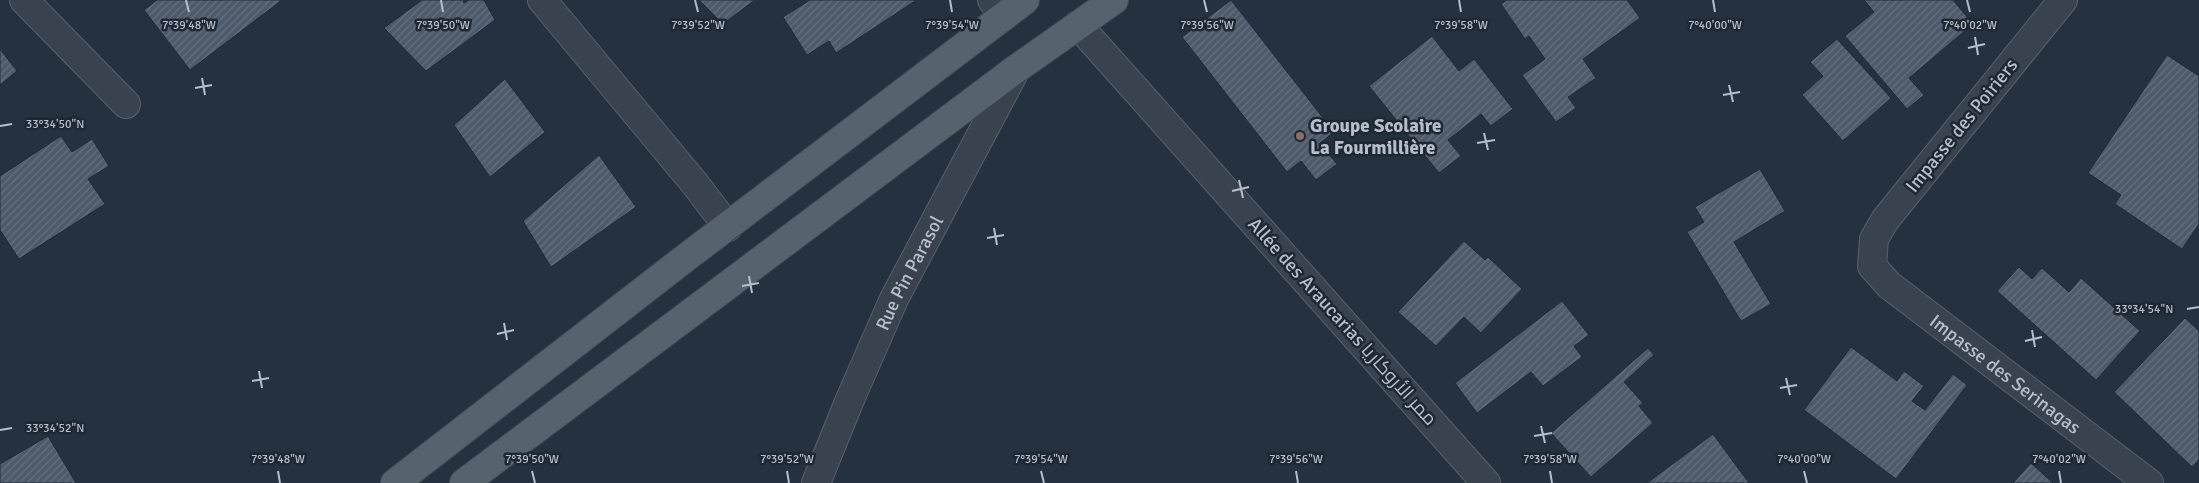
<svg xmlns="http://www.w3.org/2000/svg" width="2199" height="483" viewBox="0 0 2199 483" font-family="Signika,Cairo,sans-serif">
<defs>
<pattern id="building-hatch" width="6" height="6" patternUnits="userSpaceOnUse" patternTransform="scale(1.25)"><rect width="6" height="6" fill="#4e5a6a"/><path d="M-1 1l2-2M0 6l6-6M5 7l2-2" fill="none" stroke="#65707e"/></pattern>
</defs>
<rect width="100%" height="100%" fill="#25313f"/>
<path fill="url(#building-hatch)" stroke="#202a36" d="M157 0H282L190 70 144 10Z
M422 0H463L464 3 469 0H484L495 20 426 71 384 28Z
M699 0H755L723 24Z
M810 0H914L915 1 836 53 829 41 807 55 783 17Z
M1231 0 1334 132 1320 143 1337 164 1316 180 1301 161 1287 172 1182 37Z
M1507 0H1627L1640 18 1583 59 1596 78 1568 97 1576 108 1556 122 1522 75 1545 59 1529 36 1525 39 1501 4Z
M1864 0H1953L1973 24 1909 78 1924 95 1907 109 1845 36 1874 12Z
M1432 36 1459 71 1474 59 1513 109 1491 126 1481 114 1448 140 1461 156 1439 173 1369 86Z
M1837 39 1891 98 1843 141 1802 95 1823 76 1810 62Z
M0 49 17 71 0 85Z
M2167 55 2199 76V224L2182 249 2115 204 2121 195 2088 173Z
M505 79 545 132 490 177 454 125Z
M61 136 72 152 92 139 109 166 88 179 105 204 19 259 0 230V176Z
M599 155 636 207 551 267 523 221Z
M1760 169 1785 211 1734 242 1771 304 1741 321 1687 232 1704 222 1695 207Z
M1464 241 1485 260 1488 257 1522 289 1481 333 1464 317 1436 346 1398 312Z
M2019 267 2032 279 2042 268 2069 292 2081 278 2140 331 2096 380 1997 291Z
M1562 301 1589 335 1574 346 1582 357 1543 386 1531 372 1477 413 1455 383Z
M2185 318 2199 331V460L2192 467 2114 392Z
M1851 347 1897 381 1904 371 1924 386 1912 401 1925 410 1953 374 1967 385 1896 479 1804 410Z
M1648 348 1654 355 1624 382 1643 403 1639 406 1653 423 1591 477 1551 433Z
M1713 434 1749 483H1647Z
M48 436 76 483H0V464Z
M2031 463 2053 483H2013Z"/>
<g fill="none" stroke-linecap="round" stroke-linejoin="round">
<defs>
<g id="minor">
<path d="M24 0 126 104"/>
<path d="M542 0 696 185 728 227"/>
<path d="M992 0 1004 16"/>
<path id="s1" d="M2063 0 1885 220 1874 239 1872 266 1889 285 2149 483"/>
<path d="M1078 25 1486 483"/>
<path id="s2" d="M816 483 851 397 894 299 1016 69"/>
</g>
<path id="major" d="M395 483 688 256 1025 0
M464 483 1016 69 1114 0"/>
</defs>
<use href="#minor" stroke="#57616d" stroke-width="30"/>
<use href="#major" stroke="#424c58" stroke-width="30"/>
<use href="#minor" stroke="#39434f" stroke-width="28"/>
<use href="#major" stroke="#57626f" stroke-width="28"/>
</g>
<path fill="none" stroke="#b5beca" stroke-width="2" d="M186 0 189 12M441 0 443 12M695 0 698 12M950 0 952 12M1204 0 1207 12M1459 0 1461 12M1713 0 1715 12M1967 0 1970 12M1975 37 1978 55M1968 48 1985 44M202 78 205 95M1729 85 1733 102M195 88 212 85M1723 95 1740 92M0 126 12 124M1484 133 1488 150M1477 143 1495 140M1239 180 1243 198M1232 191 1249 187M994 228 997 245M987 238 1004 235M749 276 752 293M742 286 759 283M2187 309 2199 307M504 323 507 340M2032 330 2035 347M497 334 514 330M2025 341 2042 337M259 371 262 388M1786 378 1790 395M252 381 269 378M1780 388 1797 385M1541 426 1545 443M0 430 12 428M1534 436 1552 433M278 471 280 483M532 471 535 483M787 471 789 483M1041 471 1044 483M1296 471 1298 483M1550 471 1552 483M1804 471 1807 483M2059 471 2061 483"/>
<circle fill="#8d6e63" stroke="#1e2834" stroke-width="2" cx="1300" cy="136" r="5"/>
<g text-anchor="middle" stroke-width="5" stroke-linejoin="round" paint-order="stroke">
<g font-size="19" font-weight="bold" fill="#b5beca" stroke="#1e2834" text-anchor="start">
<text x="1310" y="132">Groupe Scolaire<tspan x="1310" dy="22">La Fourmillière</tspan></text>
</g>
<g font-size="19" fill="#b5beca" stroke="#1e2834">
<text transform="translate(1961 125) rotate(-51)" y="7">Impasse des Poiriers</text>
<text dy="7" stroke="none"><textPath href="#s2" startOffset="230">Rue Pin Parasol</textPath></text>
<text transform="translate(1343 321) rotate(48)" y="7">Allée des Araucarias ممر الأروكاريا</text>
<text dy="7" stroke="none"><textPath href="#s1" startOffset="504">Impasse des Serinagas</textPath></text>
</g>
</g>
<g font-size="12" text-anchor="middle" fill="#b5beca" stroke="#1e2834" stroke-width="5" stroke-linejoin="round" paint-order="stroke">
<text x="189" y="29">7°39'48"W</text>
<text x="443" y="29">7°39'50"W</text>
<text x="698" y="29">7°39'52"W</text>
<text x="952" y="29">7°39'54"W</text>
<text x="1207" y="29">7°39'56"W</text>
<text x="1461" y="29">7°39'58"W</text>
<text x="1715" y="29">7°40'00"W</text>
<text x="1970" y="29">7°40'02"W</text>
<text x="55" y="128">33°34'50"N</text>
<text x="2144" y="313">33°34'54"N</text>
<text x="55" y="432">33°34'52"N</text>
<text x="278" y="463">7°39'48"W</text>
<text x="532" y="463">7°39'50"W</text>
<text x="787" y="463">7°39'52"W</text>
<text x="1041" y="463">7°39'54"W</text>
<text x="1296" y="463">7°39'56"W</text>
<text x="1550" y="463">7°39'58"W</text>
<text x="1804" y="463">7°40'00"W</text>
<text x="2059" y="463">7°40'02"W</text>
</g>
</svg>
